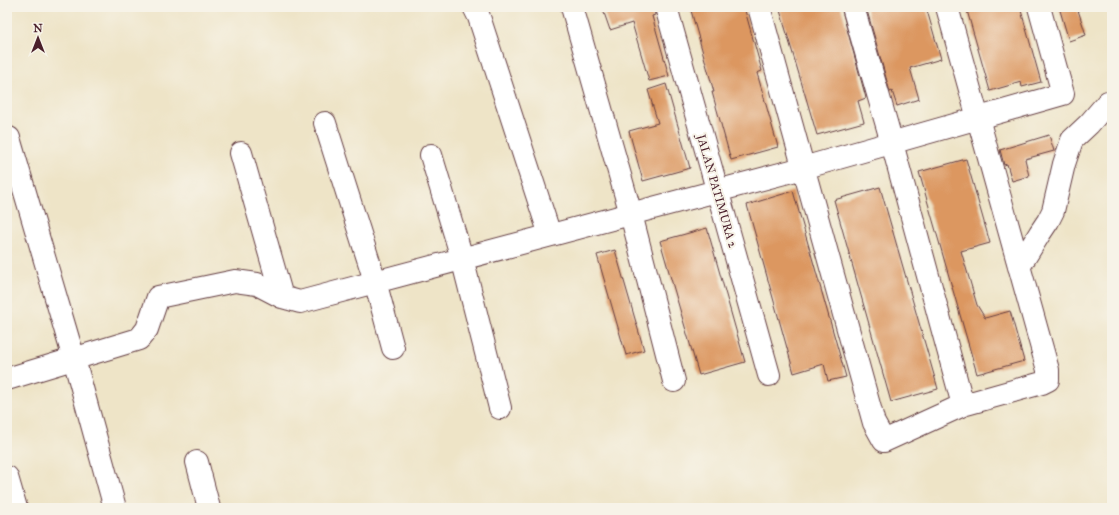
<svg xmlns="http://www.w3.org/2000/svg" width="1119" height="515" viewBox="0 0 1119 515" font-family="'IM FELL Great Primer',serif">
<rect width="100%" height="100%" fill="#f7f3e8"/>
<filter id="ink" filterUnits="userSpaceOnUse"><feTurbulence type="fractalNoise" baseFrequency=".025" numOctaves="2"/><feDisplacementMap in="SourceGraphic" scale="8" xChannelSelector="R" yChannelSelector="G"/><feConvolveMatrix kernelMatrix="1 2 1 2 8 2 1 2 1" color-interpolation-filters="sRGB"/></filter>
<filter id="wash" filterUnits="userSpaceOnUse"><feTurbulence type="fractalNoise" baseFrequency=".012" numOctaves="4" result="noise"/><feDisplacementMap in="SourceGraphic" scale="16" xChannelSelector="R" yChannelSelector="G"/><feGaussianBlur stdDeviation="0.9" result="paint"/><feColorMatrix in="noise" values="0 0 0 0 0 0 0 0 0 0 0 0 0 0 0 0 0 1.4 0 .05"/><feComposite in="paint" operator="in"/></filter>
<g filter="url(#wash)">
<rect width="100%" height="100%" fill="#eee4c7"/>
<g id="blocks">
<path fill="#dc9761" d="M602 7H654L655 15 652 16 669 76 649 81 632 23 610 30Z
M690 7H744L762 71 757 73 778 147 731 160 712 92H714Z
M779 7H841L866 98 858 101 864 122 817 135Z
M866 7H926L941 59 910 68 919 99 897 106 892 91 890 92Z
M966 7H1020L1041 82 1022 87 1021 82 990 91Z
M1059 7H1077L1086 35 1069 41Z
M666 84 690 168 643 181 629 131 658 123 648 90Z
M1049 135 1054 151 1025 159 1029 176 1012 181 1007 164 1004 165 1000 150Z
M966 159 990 243 961 251 977 305 985 318 1010 311 1024 361 977 374 919 172Z
M880 187 938 389 891 402 834 200Z
M793 191 846 377 828 381 824 364 794 373 747 205Z
M707 228 745 362 699 375 660 241Z
M615 250 644 350 626 355 597 255Z"/>
</g>
</g>
<g filter="url(#ink)">
<use href="#blocks" fill-opacity="0" stroke="#633d42" stroke-width="1"/>
<g fill="none" stroke-linecap="round" stroke-linejoin="round">
<defs>
<path id="minor" d="M474 7 479 17 550 235
M572 7 631 214 674 381
M666 7 769 375
M759 7 874 423 884 441 963 405 1042 383 1048 380V370L947 7
M853 7 892 143 963 405
M325 123 375 281 393 348
M7 137 9 138 74 359 115 508
M241 153 282 297
M431 155 462 258 500 408
M1019 267 1040 233 1048 221 1053 211 1064 164 1072 140 1089 124 1108 102
M7 379 139 339 147 329 158 297 235 281 257 284 282 297 300 302 803 168 1063 94 1039 7
M197 462 209 508
M7 477 16 508"/>
</defs>
<use href="#minor" stroke="#633d42" stroke-width="24"/>
<use href="#minor" stroke="#fff" stroke-width="22"/>
</g>
</g>
<g text-anchor="middle" stroke-width="4" stroke-linejoin="round" paint-order="stroke">
<g font-size="12" fill="#4a1f2b" stroke="#f7f3e8">
<text transform="translate(717 191) rotate(74)" y="4">JALAN PATIMURA 2</text>
</g>
</g>
<rect width="1119" height="515" fill="none" stroke="#f7f3e8" stroke-width="24"/>
<g transform="translate(38 38)" stroke="#f7f3e8" stroke-width="3" paint-order="stroke">
<path d="M0-3L7 15L0 10L-7 15Z" fill="#4a1f2b"/>
<text y="-6" font-size="11" font-weight="bold" text-anchor="middle" fill="#4a1f2b">N</text>
</g>
</svg>
